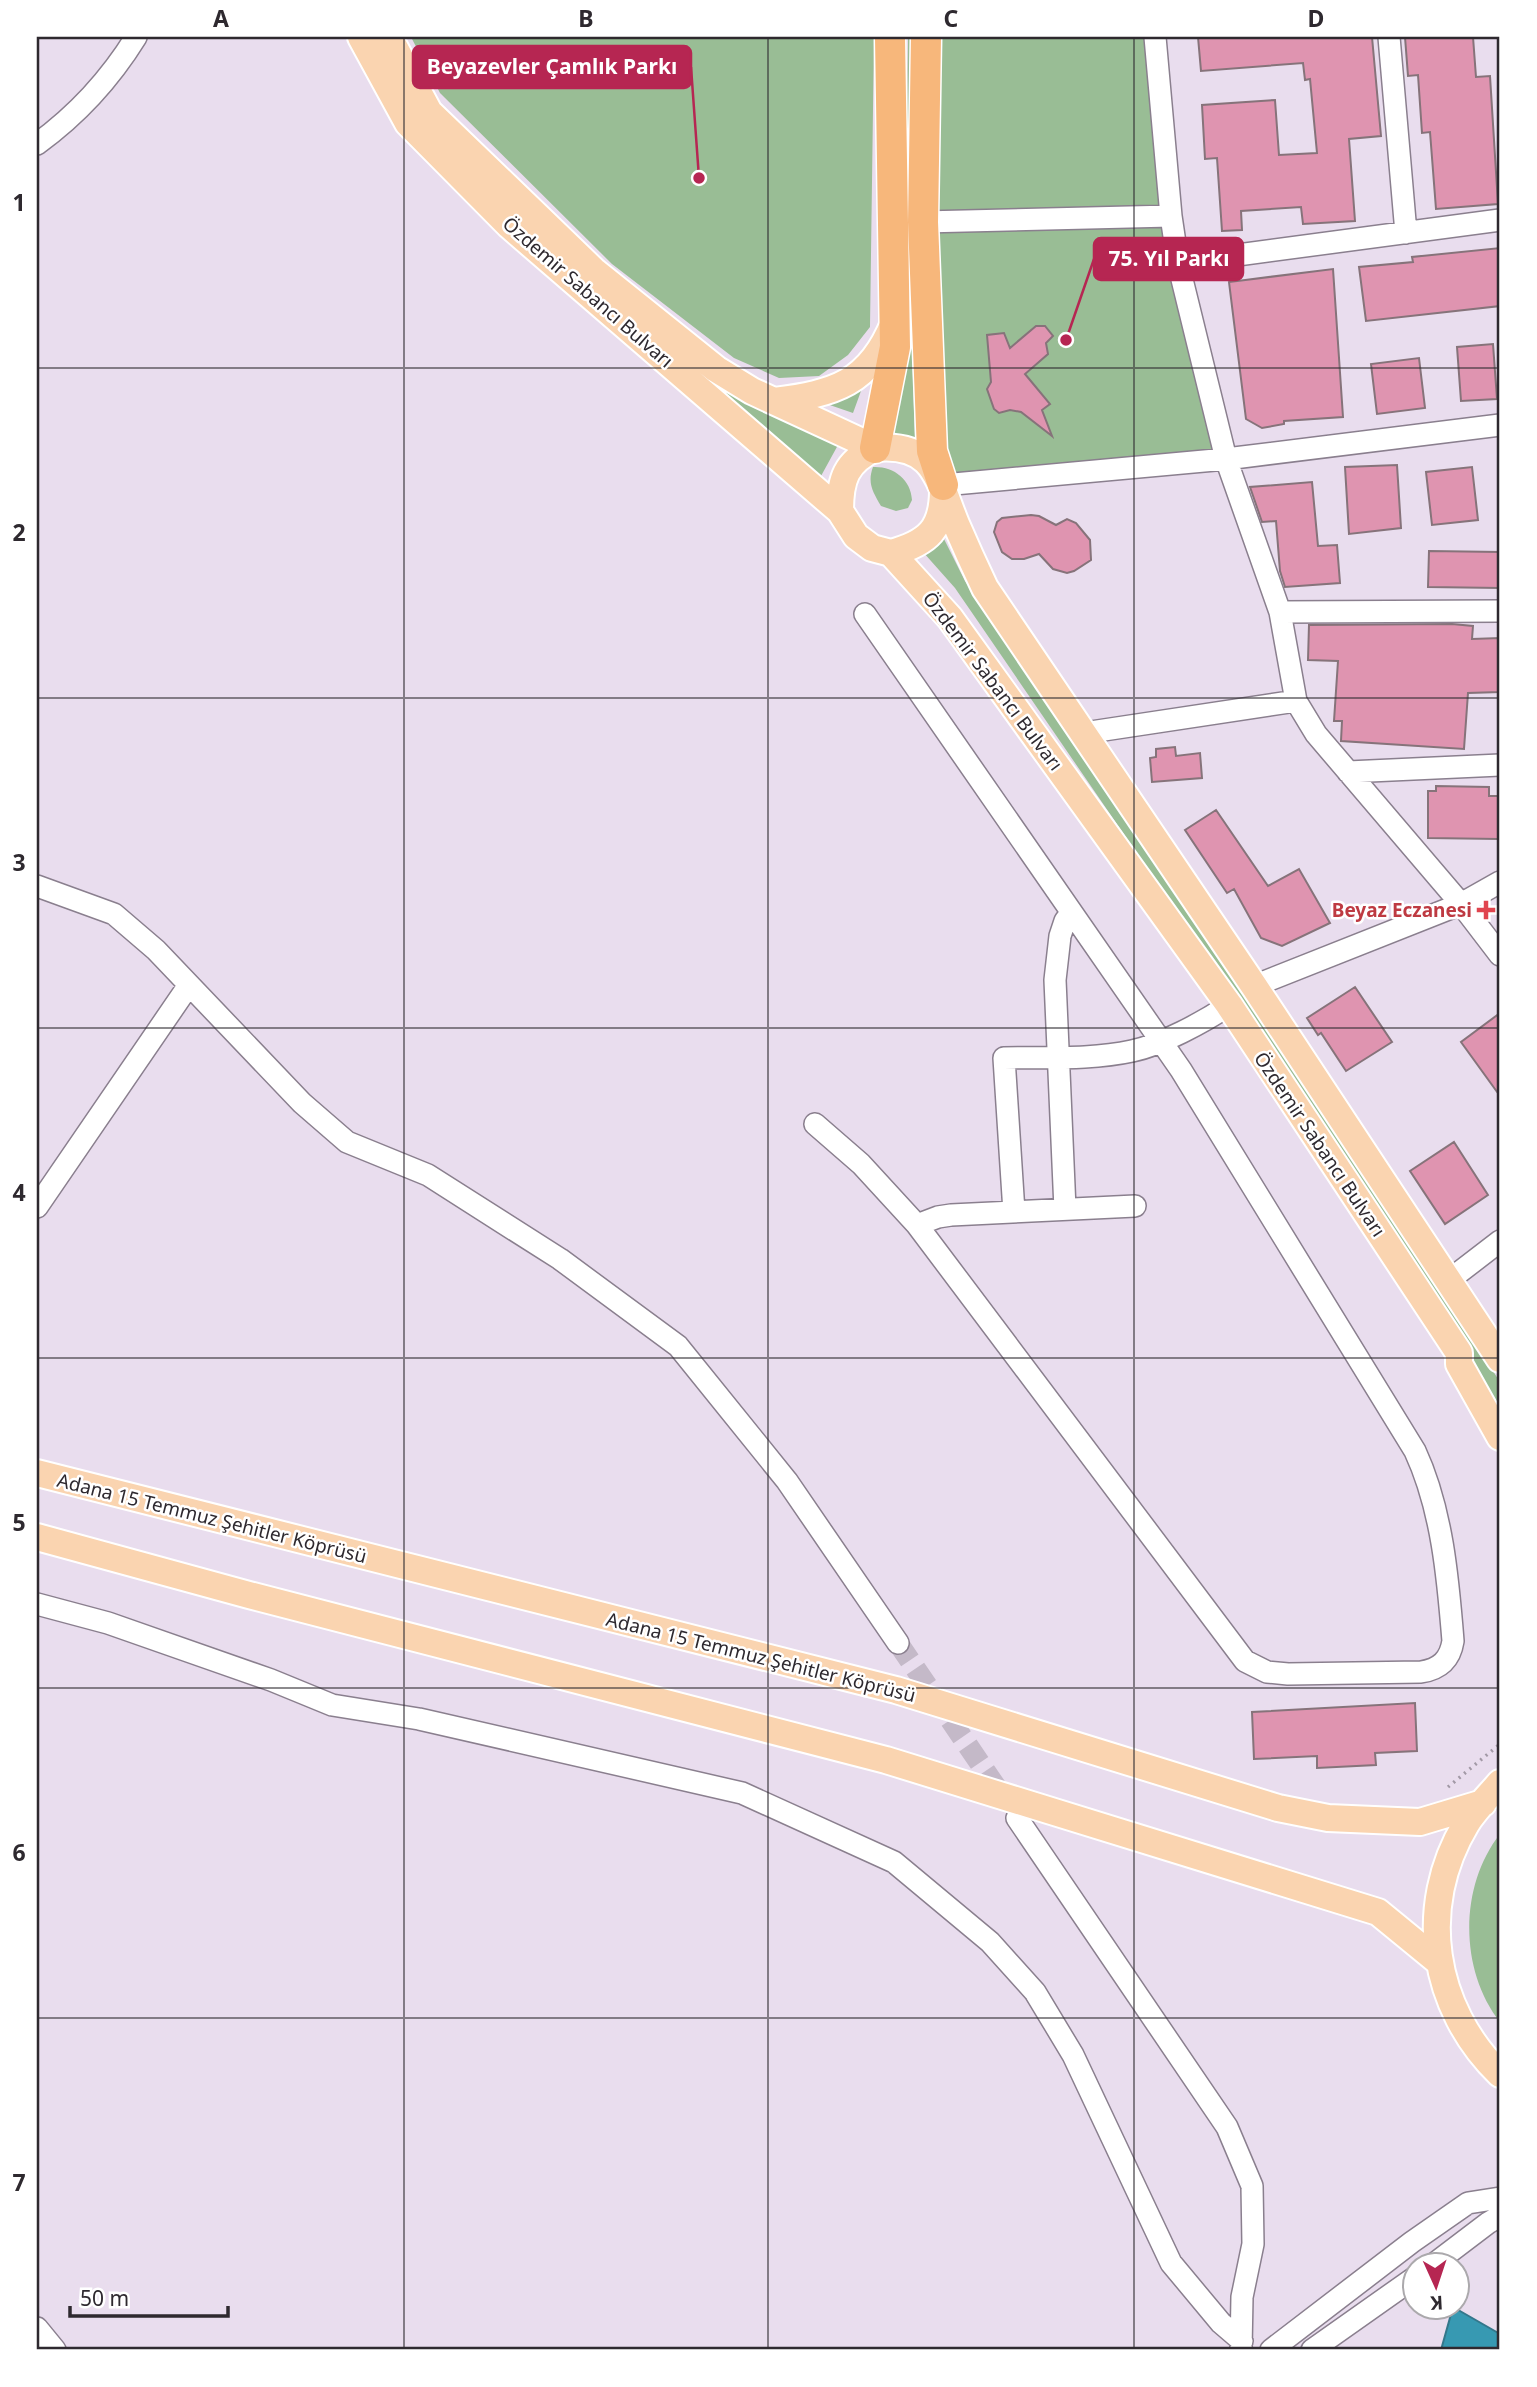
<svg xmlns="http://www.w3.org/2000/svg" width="1537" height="2387" viewBox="0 0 1537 2387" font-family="'Noto Sans',sans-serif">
<rect width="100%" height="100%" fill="#e9ddee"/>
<path fill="#99bd95" d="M370 37H376L394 78 422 120 512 208 687 358 754 407 838 445 821 476 509 210 417 121 389 79Z
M411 37H874L870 327 848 355 819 376 779 378 734 358 612 264 440 93Z
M908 37H916L912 348 915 442 884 431 905 347Z
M926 37H1155L1171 216 1226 459 943 485Z
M865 380 853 413 821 402Z
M873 467C893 466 911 479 912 500L908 508 896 511 881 506C873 492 867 483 873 467Z
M942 535 965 581 1398 1223 1500 1382V1409L1274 1053 955 588 923 552Z
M1500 1834V2022C1459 1970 1459 1886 1500 1834Z"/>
<path fill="#3799b2" stroke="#34778b" stroke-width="2" d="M1453 2307 1500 2334V2350H1441Z"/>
<path fill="#df94b0" stroke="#86737a" stroke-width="2" d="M1198 37H1372L1381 136 1349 139 1355 221 1303 224 1301 207 1241 211 1242 230 1222 231 1217 158 1205 159 1202 105 1275 100 1279 155 1317 153 1310 79 1305 80 1303 63 1201 71Z
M1405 37H1473L1476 77 1490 76 1498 204 1436 209 1430 132 1422 133 1418 75 1408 76Z
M1500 248V306L1366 321 1359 267 1413 262 1412 257Z
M1333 269 1343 417 1284 421V424L1262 428 1246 419 1229 282Z
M1036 326H1045L1053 336 1046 343 1048 354 1025 374 1050 404 1042 410 1052 436 1021 412 1010 410 999 413 994 409 987 389 991 382 987 335 1004 333 1010 348Z
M1493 344 1497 399 1461 401 1457 347Z
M1419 358 1425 408 1377 414 1371 364Z
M1397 465 1401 528 1349 534 1345 467Z
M1472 467 1478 520 1432 525 1426 472Z
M1312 482 1318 546 1337 545 1340 583 1285 587 1280 571 1276 521 1262 522 1250 487Z
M1031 515 1039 516 1056 525 1067 519 1076 523 1090 540 1091 560 1074 571 1067 573 1053 569 1039 554 1024 559H1012L1002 552 994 532 997 522 1002 518Z
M1429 551 1500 552V588L1428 587Z
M1452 624 1473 626 1472 639 1500 638V692L1468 693 1464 749 1341 741 1342 721H1334L1338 661 1308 660 1309 625Z
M1175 747 1176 756 1200 753 1202 778 1152 782 1150 758 1156 757V749Z
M1436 786 1489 787V796H1498V839L1428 838V791H1436Z
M1216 810 1268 886 1299 869 1330 923 1282 946 1261 938 1234 889 1227 893 1185 830Z
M1355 987 1392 1042 1346 1071 1321 1033 1318 1035 1307 1018Z
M1500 1013V1096L1461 1042Z
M1454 1142 1488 1195 1445 1224 1410 1171Z
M1415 1703 1417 1751 1375 1753 1376 1765 1317 1768V1756L1254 1759 1252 1712Z"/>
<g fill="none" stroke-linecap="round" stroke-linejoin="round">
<path stroke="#c4b9c8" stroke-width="21" stroke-dasharray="21 10" stroke-linecap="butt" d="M898 1643 1007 1803"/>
<defs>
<path id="minor" d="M1155 37 1171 216 1178 263 1226 459 1280 612 1296 701 1316 734 1461 904 1500 955
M1389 37 1406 233
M37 144C77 115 110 79 136 37
M923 222 1171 216
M1178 263 1500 220
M943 485 1226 459 1500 425
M1280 612 1500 611
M1084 733 1296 701
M1348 772 1500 765
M37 886 114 914 156 950 302 1103 347 1142 428 1175 560 1259 678 1346 787 1481 898 1643
M1254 986 1461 904 1500 882
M815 1124 861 1164 917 1225 1245 1661 1267 1672 1288 1674 1421 1672C1440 1669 1450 1660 1453 1641 1448 1578 1442 1509 1415 1451L1181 1070 865 614
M37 1207 189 985
M1065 1209 1055 980 1060 936 1065 921 1071 913
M1014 1212 1004 1058C1046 1057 1091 1060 1132 1051 1161 1045 1204 1022 1229 1005
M917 1225 938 1217 951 1215 1135 1206
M1448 1281 1500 1241
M37 1604 108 1623 271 1680 332 1705 419 1719 742 1793 894 1862 990 1942 1035 1992 1073 2055 1171 2263 1221 2323 1242 2341
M1017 1818 1227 2127 1252 2186 1253 2244 1242 2297 1241 2350
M1434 2264 1488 2223 1500 2216
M37 2328 55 2350
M1271 2350 1412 2242 1468 2203 1500 2198
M1312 2350 1414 2278"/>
<path id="major" d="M361 37 408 123 510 226 840 511 856 536 872 548 891 553 950 618 1229 1005 1459 1353V1364L1500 1437
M389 37 429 112 595 272 716 369 752 391 875 448C935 442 938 480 956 524 965 545 975 567 985 588L1254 986 1500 1359
M774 401C835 393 869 384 894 323
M840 511C840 479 846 462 875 448
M891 553C928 543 943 529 943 490
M37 1473 896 1690 1278 1808 1328 1818 1420 1822 1483 1803
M37 1537 249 1595 886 1760 1378 1912 1439 1962
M1500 1783C1489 1796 1475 1809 1466 1824 1416 1907 1432 2008 1500 2074"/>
<path id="highway" d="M926 37 923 222 932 451 943 485
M875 448 895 347 890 37"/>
</defs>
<use href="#minor" stroke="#8a7f8e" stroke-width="24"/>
<use href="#major" stroke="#fff" stroke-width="30"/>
<use href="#highway" stroke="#fff" stroke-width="33"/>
<path stroke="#a299a6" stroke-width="3.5" stroke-dasharray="2 5" stroke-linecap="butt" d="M1448 1787 1500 1744"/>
<use href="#minor" stroke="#fff" stroke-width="21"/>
<use href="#major" stroke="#fad4b0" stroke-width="26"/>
<use href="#highway" stroke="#f7b77b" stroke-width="30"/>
</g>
<path fill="none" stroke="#2e292f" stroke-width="2" stroke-opacity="0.55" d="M404 37V2350M768 37V2350M1134 37V2350M37 368H1500M37 698H1500M37 1028H1500M37 1358H1500M37 1688H1500M37 2018H1500"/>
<path fill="#e0444e" stroke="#fff" stroke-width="2.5" d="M1482.5 899.5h7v7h7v7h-7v7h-7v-7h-7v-7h7z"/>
<g text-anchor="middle" stroke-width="5" stroke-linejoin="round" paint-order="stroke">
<g font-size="19" fill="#2e292f" stroke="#fff">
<text transform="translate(588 292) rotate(41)" y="7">Özdemir Sabancı Bulvarı</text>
<text transform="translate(993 681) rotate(53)" y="7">Özdemir Sabancı Bulvarı</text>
<text transform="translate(1320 1144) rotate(56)" y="7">Özdemir Sabancı Bulvarı</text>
<text transform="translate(212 1518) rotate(14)" y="7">Adana 15 Temmuz Şehitler Köprüsü</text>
<text transform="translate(761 1657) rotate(14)" y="7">Adana 15 Temmuz Şehitler Köprüsü</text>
</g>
<g font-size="19" font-weight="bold" fill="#be3a42" stroke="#fff" text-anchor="end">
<text x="1472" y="917">Beyaz Eczanesi</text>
</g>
</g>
<path fill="none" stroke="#b62652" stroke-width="2.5" d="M699 178L691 67M1066 340L1094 259"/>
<g fill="#b62652" stroke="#fff" stroke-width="2.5">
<circle cx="699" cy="178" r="7"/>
<circle cx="1066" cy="340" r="7"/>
</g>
<g fill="#b62652" stroke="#b62652" stroke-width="2.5">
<rect x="413" y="46" width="278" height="42" rx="7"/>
<rect x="1094" y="238" width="149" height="42" rx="7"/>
</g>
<g font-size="21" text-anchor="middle" font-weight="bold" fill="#fff">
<text x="552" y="74">Beyazevler Çamlık Parkı</text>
<text x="1169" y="266">75. Yıl Parkı</text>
</g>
<rect width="1537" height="2387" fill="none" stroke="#ffffff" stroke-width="77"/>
<g transform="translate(1436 2286) rotate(177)"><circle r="33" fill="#ffffff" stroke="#aba9ac" stroke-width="2"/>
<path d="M0-5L12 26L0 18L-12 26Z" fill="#b62652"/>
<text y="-10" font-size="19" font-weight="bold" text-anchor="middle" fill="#2e292f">K</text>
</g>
<path d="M70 2306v10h158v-10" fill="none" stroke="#2e292f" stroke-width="3.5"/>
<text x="80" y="2306" font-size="21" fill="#2e292f" stroke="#ffffff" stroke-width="5" paint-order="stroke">50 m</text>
<rect x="38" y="38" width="1460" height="2310" fill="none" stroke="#2e292f" stroke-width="2.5"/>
<g font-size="23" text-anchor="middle" font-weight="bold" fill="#2e292f">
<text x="221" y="27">A</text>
<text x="586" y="27">B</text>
<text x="951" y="27">C</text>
<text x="1316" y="27">D</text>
<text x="19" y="211">1</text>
<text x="19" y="541">2</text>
<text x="19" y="871">3</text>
<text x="19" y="1201">4</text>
<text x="19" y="1531">5</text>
<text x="19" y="1861">6</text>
<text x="19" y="2191">7</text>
</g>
</svg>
